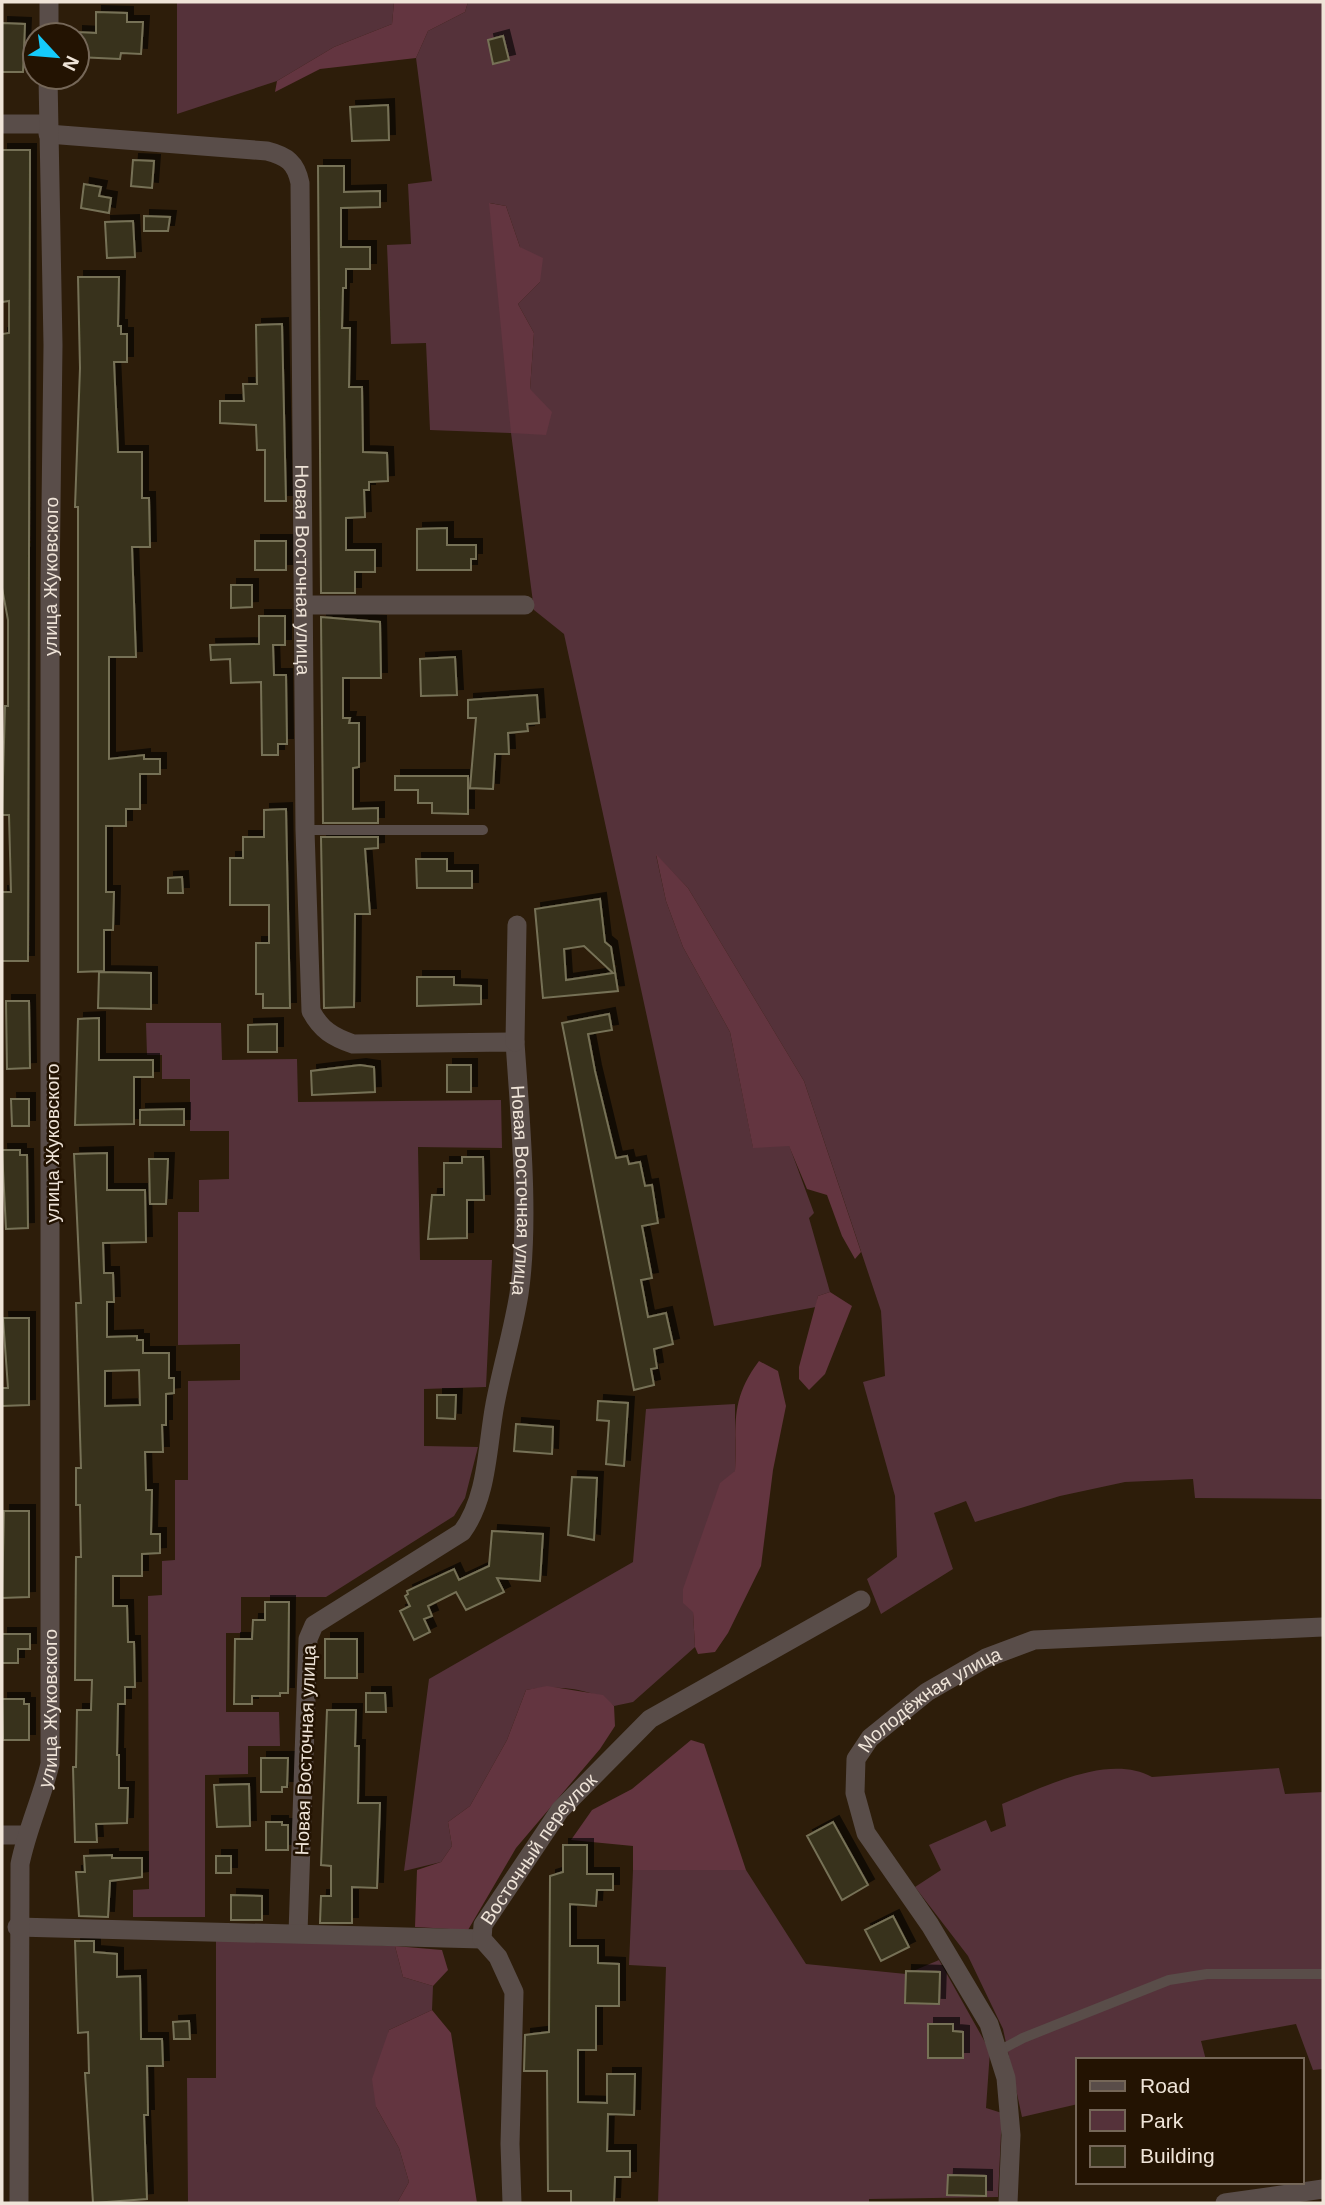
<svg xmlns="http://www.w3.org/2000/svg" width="1325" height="2205" viewBox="0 0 1325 2205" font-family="Arial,sans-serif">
<defs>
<filter id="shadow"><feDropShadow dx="6" dy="-6" stdDeviation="0" flood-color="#0009"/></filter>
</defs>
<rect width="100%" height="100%" fill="#2d1d0a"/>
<path fill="#55323a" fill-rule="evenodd" d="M177 2H394L392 24 334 47 277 81 177 114Z
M468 2H1323V1499L1195 1498 1193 1479 1125 1482 1060 1496 975 1522 966 1501 934 1513 953 1569 881 1614 867 1579 897 1557 895 1496 863 1382 885 1376 881 1311 804 1081 688 888 656 855 666 901 683 947 730 1032 753 1147 789 1145 814 1213 809 1218 830 1292 818 1296 816 1307 714 1326 564 634 534 610 511 433 430 430 426 343 391 344 387 245 411 244 408 184 432 181 416 58 428 31 465 12ZM490 203 506 206 520 247 540 282 518 304 534 333 530 389Z
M146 1023H221L222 1060 297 1059 298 1102 501 1100 502 1148 418 1147 420 1260H492L486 1387 424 1389V1446L478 1447 465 1498 454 1516 326 1597H241V1633H226V1712H279L280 1746H248V1774L205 1775V1917H133V1890L149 1889 148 1596 162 1595V1561L175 1560V1480H188V1381L240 1380V1344L178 1345V1212H199V1180L229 1179V1131H190V1079H162V1055H147Z
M735 1404V1471L693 1612 695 1647 633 1702 614 1706C593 1687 554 1685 526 1690L507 1740 470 1806 448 1822 452 1846 441 1862 404 1871 429 1679 633 1562 646 1409Z
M1279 1768 1285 1794 1323 1792V2069L1313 2070 1296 2024 1201 2041 1206 2060H1078V2104L1022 2117 1003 2029 968 1956 915 1887 941 1870 929 1845 986 1820 991 1832 1006 1826 1002 1804C1044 1787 1109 1753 1152 1777Z
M633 1870H746L806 1964 906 1974 939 1960 990 2051 986 2108 1002 2113 998 2197 869 2199V2203H658L666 1967 629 1965Z
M216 1938 395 1946 403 1977 433 1986 432 2010 389 2030 376 2107 399 2148 409 2182 397 2203H188L187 2078H216Z"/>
<path fill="#633540" d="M394 2H468L465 12 428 31 416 58 320 69 275 92 277 81 334 47 392 24Z
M489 203 506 206 520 247 543 258 540 282 518 304 534 333 530 389 552 412 546 435 511 433Z
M656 854 688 888 804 1081 861 1252 855 1259 842 1236 827 1195 807 1189 789 1146 753 1148 730 1032 683 947 666 901Z
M830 1292 852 1306 825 1374 809 1390 799 1379V1367L818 1296Z
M759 1361 778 1371 786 1406 773 1470 761 1566 728 1633 715 1652 698 1654 695 1647 693 1612 683 1603V1589L720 1483 735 1471C737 1425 729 1401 759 1361Z
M547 1686 603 1695 614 1706 615 1726 600 1749 516 1848 468 1930 415 1927 417 1870 441 1862 452 1846 448 1822 470 1806 507 1740 526 1690Z
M691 1740 704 1744 746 1870H633V1846L571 1840 592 1810 632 1789Z
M395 1946 442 1950 448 1970 433 1986 403 1977Z
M432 2010 451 2033 477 2203H397L409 2182 399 2148 376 2107 372 2079 389 2030Z"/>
<path fill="#37331a" stroke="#767157" stroke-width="2" fill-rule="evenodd" filter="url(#shadow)" d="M96 12 127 13V22H143L141 54 121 53 120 59 77 57V32L96 33Z
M2 23 25 24 23 72H2Z
M503 36 509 60 493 64 488 40Z
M388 105 389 140 352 141 350 107Z
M2 150H30L28 961H2V892H11L9 815H2L5 706H8V620L2 588V334L9 333V301L2 302Z
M133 160 154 161 152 188 131 186Z
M318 166H344V192L380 191V207L341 208V247H370V269H346V288H343L342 328H350L349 387H362L363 452 387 453 388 481 369 482V490H364L365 517 346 518V550H375V572H355V593H321Z
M84 184 101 187 99 196 111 198 109 213 81 208Z
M144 216 170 217 168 231H144Z
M133 221 135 257 107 258 105 222Z
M78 277H119L118 326H121V334H127V362H114L118 452H142V498H149L150 547H132L136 657H109V759L144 755V759H160V774H140V809H126V826H106V892H114L113 930H104V971L78 972V507H75L80 368Z
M282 324 286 501H265V450H257L256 425 220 423V401H244L243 384H257L256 325Z
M447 528V545H476V559H471V570H417V529Z
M255 541H286V570H255Z
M231 585H252V607L231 608Z
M259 616H285V645H273L274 675H286L287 744H278V755H262L261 682 231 683 230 659 211 660 210 645 259 644Z
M321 617 380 622 381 678H343V718H350L349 723H359V767L353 768V809L378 808V823H323Z
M455 657 457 695 421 696 420 659Z
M537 695 539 723 527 724 528 731 508 733 509 754H495L493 789 470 788 476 718H468V700Z
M395 776H468V814L432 813V803H418V790H395Z
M286 809 290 1008H263V994H256V943H269V905H230V858H243V837H264V810Z
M321 837H378V848L365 849 370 914H355L354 1007 324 1008Z
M416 859H447V871H472V888H417Z
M182 877 183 893H168V878Z
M600 899 605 942 611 947 618 991 543 998 535 909ZM584 946 613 973 566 980 564 949Z
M99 972 151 973V1009L98 1008Z
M417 977H454V985L481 986V1004L417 1006Z
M6 1001H29L30 1068 7 1069Z
M609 1014 612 1030 588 1034 595 1071 616 1158 627 1156 629 1164 640 1162 645 1186 652 1185 658 1223 642 1226 652 1278 641 1280 648 1317 666 1313 673 1344 654 1349 657 1368 651 1369 654 1385 634 1390 562 1023Z
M99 1018V1060H153V1077H134V1124L75 1125 78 1019Z
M277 1024V1052H248V1025Z
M360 1065 374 1067 375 1092 312 1095 311 1071Z
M447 1065H471V1092H447Z
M11 1099H29V1126H12Z
M184 1109V1125H140V1110Z
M2 1150H20V1155H27L28 1228 6 1229Z
M107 1153V1190H145L146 1242 103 1243 104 1273H113L114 1302H107V1337L137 1336V1340H143V1353H169V1378H174V1393L166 1394V1425H162L163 1452H145L146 1490H152L151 1534H160V1553L142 1554V1576H113V1606H127L128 1642H134L135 1687H125V1704H118L117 1755H119V1788H128L127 1823 96 1824 97 1842H75L73 1767H76L77 1710H91L92 1680H75L76 1557H81L80 1505H76V1468H81L76 1303H81L74 1154ZM139 1370 140 1405 105 1406V1371Z
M462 1157H483L484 1200H467V1238L428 1239 432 1195H444V1163H462Z
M149 1159H168L166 1204H150Z
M3 1318H29V1405L2 1406V1388H8Z
M437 1395H456L455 1419 437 1418Z
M598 1401 628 1403 624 1466 606 1464 609 1421 597 1420Z
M516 1424 553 1427 552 1454 514 1451Z
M572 1477 597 1478 594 1540 568 1535Z
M4 1511H29V1597L2 1598Z
M492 1531 543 1534 540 1581 497 1578 504 1592 466 1610 456 1592 428 1606 432 1616 424 1619 430 1632 414 1640 400 1611 410 1606 405 1596 408 1594 407 1591 454 1569 459 1580 489 1566Z
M265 1602H289L288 1693H280V1696H252V1704H234L235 1639H252L253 1620H265Z
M2 1634H30V1649H18V1663H2Z
M325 1639H357V1678H325Z
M366 1693H385L386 1712H366Z
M2 1699H24V1704H29V1740H3Z
M327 1710H356L355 1746H359L358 1803H380L377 1888 352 1887V1923H320L321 1896H331V1866L321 1865Z
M261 1758H288L287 1787H282V1792H261Z
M249 1784 250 1826 217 1827 214 1785Z
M266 1822H282V1825H288V1850H266Z
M833 1822 868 1885 842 1900 807 1836Z
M563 1845H587V1874H613V1890H597L596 1906 570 1904V1946H598V1963L619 1964V2006H596V2050H578V2102L607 2103V2074H635L634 2115 608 2114 607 2151H630V2177H615L614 2203H571V2191H548L547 2071H524L525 2035 549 2032 550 1876 563 1872Z
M112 1855V1858H142V1877L110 1881 108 1917 79 1916 76 1872H85L84 1856Z
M216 1856H231V1873H216Z
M231 1895 262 1896V1920H231Z
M893 1916 909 1947 881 1961 865 1930Z
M75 1941H94V1952L117 1954V1977L140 1976 141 2039H162L163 2066H147L148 2115H144L147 2199 93 2203 85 2073H89L88 2032 78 2033Z
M906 1971 940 1972 939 2004 905 2003Z
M189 2021 190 2039H174L173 2022Z
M928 2024H953V2031L963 2032V2058H928Z
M948 2175 986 2176V2196L947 2195Z"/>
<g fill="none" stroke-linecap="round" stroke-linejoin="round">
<path stroke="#594d49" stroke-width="10" d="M305 830H483
M997 2052 1023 2038 1169 1980 1207 1974H1323"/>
<g stroke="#594d49" stroke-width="19">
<path d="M49 35V2"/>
<path d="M2 124H48"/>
<path id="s1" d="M48 134 267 151C287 156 296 163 300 183L305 830 311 1011C321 1030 333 1037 353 1044L515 1042C520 1118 530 1220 519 1294 513 1331 502 1367 495 1404 487 1446 488 1497 462 1532L314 1625 308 1639 298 1933"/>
<path d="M304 605H525"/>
<path d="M515 1042 517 925"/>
<path d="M2 1835H25"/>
<path d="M17 1927 482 1939"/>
<path id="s2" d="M19 2203 20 1864C27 1829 42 1798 50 1764V588L53 345 48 77"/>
<path id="s3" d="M512 2203 510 2144 514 1992 498 1957 482 1939 483 1925 560 1810 650 1719 861 1600"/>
<path id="s4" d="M1008 2203 1011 2135 1006 2078 989 2024 930 1925 866 1833 855 1793 856 1759 870 1738 927 1692 986 1658 1034 1640 1323 1627"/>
<path d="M1225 2203 1323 2189"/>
</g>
</g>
<g text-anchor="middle" stroke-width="5" stroke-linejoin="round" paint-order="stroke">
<g font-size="19" fill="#efe4d8" stroke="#231302">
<text dy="7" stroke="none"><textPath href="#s1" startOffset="656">Новая Восточная улица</textPath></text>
<text dy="7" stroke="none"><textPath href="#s2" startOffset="1631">улица Жуковского</textPath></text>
<text transform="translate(52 1143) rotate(-90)" y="7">улица Жуковского</text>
<text dy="7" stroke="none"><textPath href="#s1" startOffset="1463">Новая Восточная улица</textPath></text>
<text dy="7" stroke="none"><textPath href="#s4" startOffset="581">Молодёжная улица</textPath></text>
<text dy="7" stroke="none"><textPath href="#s2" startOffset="499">улица Жуковского</textPath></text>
<text transform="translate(305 1750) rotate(-88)" y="7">Новая Восточная улица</text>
<text dy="7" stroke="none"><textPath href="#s3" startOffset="382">Восточный переулок</textPath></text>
</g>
</g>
<rect width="1325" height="2205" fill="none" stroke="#efe4d8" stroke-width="7"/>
<rect x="1076" y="2058" width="228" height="126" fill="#231302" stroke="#756758" stroke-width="2"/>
<rect x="1090" y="2081" width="35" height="10" fill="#594d49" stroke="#756758" stroke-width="2"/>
<text x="1140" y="2093" font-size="21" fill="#efe4d8">Road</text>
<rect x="1090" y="2110" width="35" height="21" fill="#55323a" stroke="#756758" stroke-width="2"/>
<text x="1140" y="2128" font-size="21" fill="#efe4d8">Park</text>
<rect x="1090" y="2146" width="35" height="21" fill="#37331a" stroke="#756758" stroke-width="2"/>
<text x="1140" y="2163" font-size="21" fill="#efe4d8">Building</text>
<g transform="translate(56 56) rotate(116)"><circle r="33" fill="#231302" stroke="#756758" stroke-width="2"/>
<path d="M0-5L12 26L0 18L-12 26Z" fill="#15cafb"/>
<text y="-10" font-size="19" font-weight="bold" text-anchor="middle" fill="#efe4d8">N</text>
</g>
</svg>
